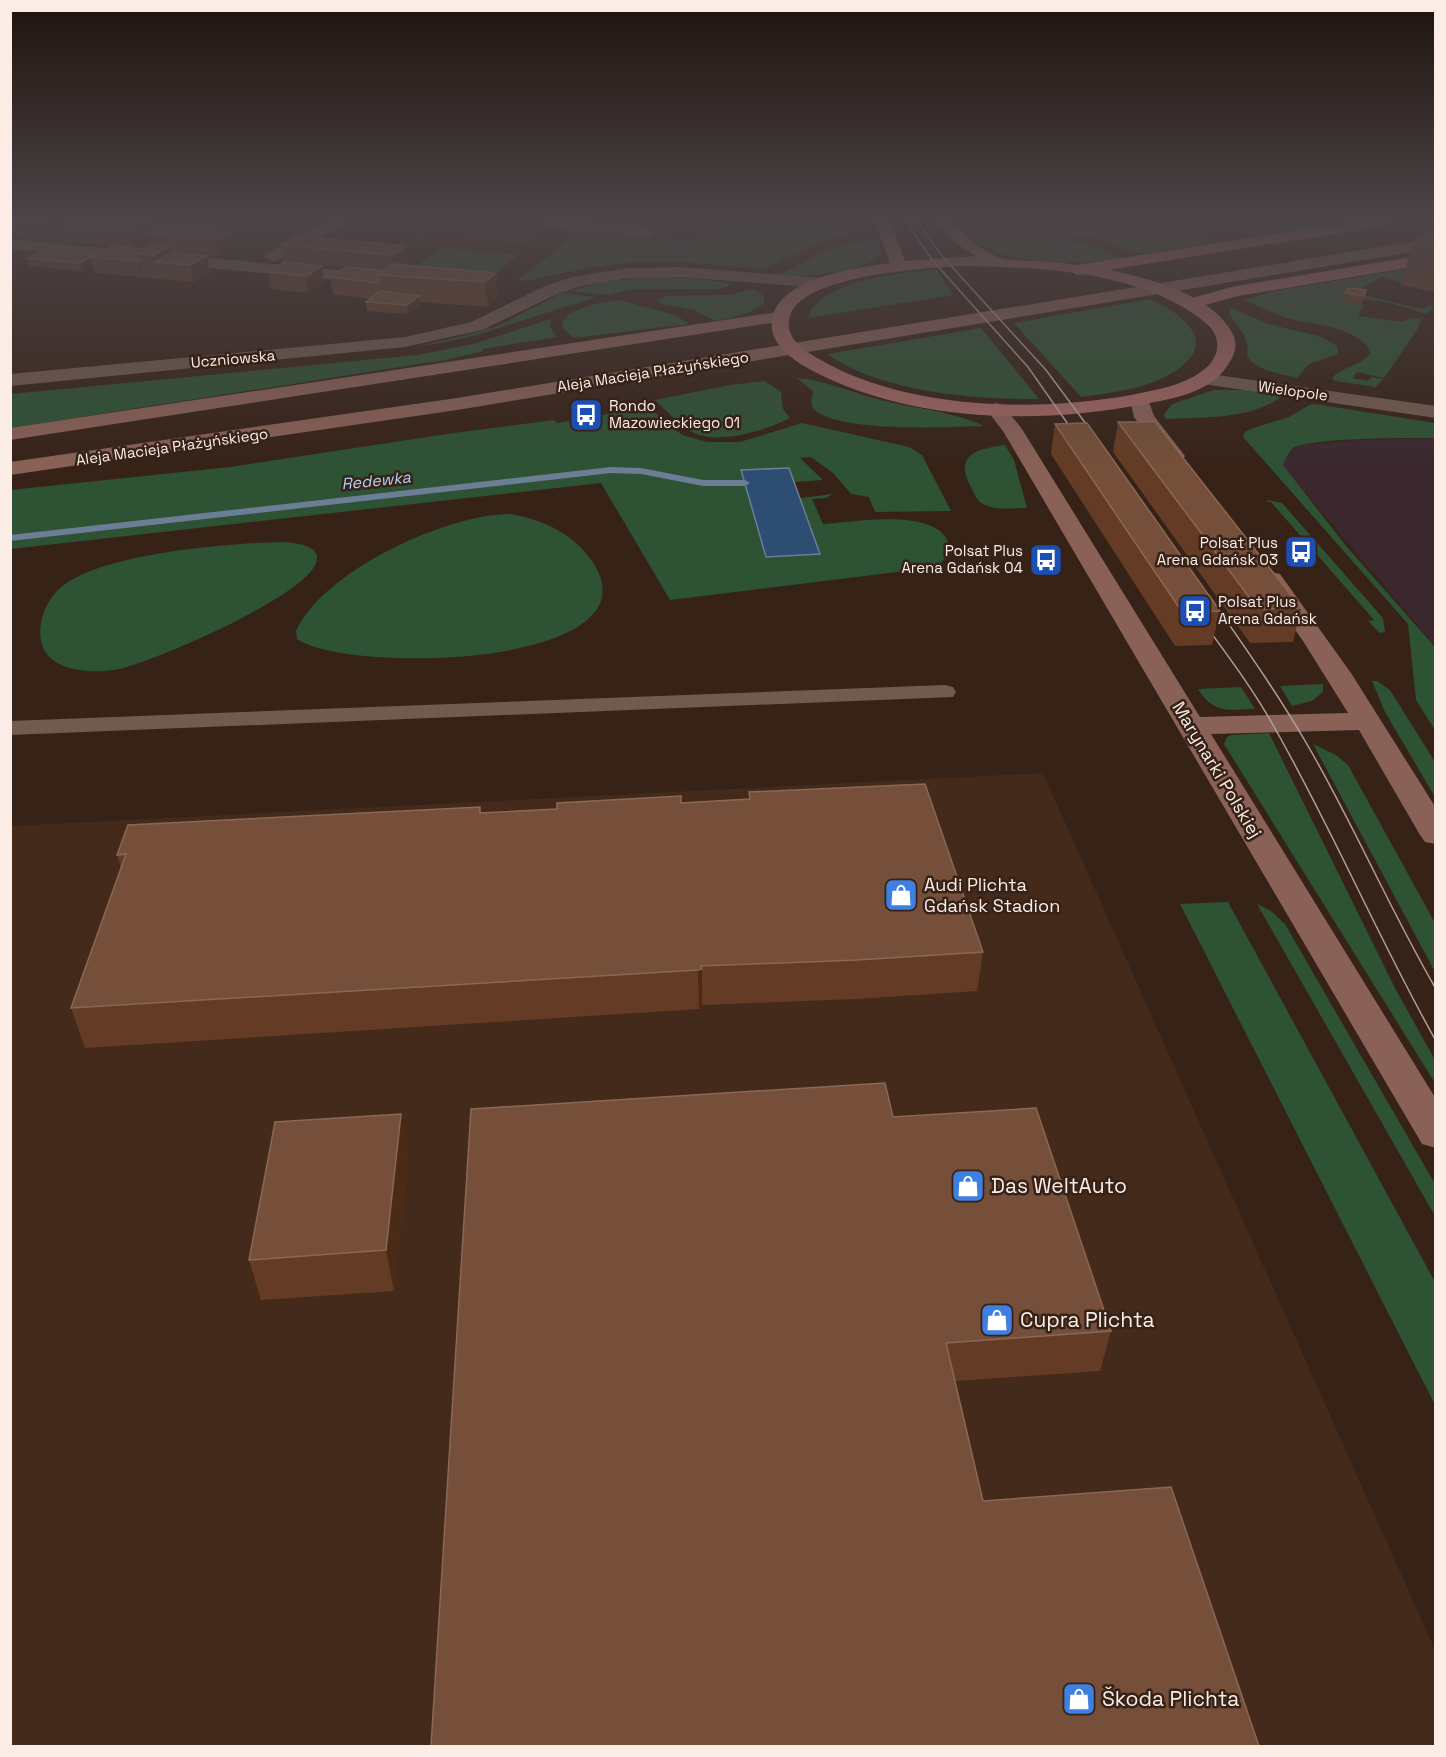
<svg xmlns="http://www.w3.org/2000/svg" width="1446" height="1757" viewBox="0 0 1446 1757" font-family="'Space Grotesk',sans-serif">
<rect width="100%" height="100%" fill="#362217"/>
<path fill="#442a1b" d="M1069 221H1263L1141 238Z
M1043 773 1435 1650V1746H11V826Z"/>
<path fill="#3b282f" d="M1435 438V646L1282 465 1292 449 1304 445 1359 440Z"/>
<path fill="#2d5234" d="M730 221H851L856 232 823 241 763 269 686 262 644 261 592 267 530 280 516 281 579 233 693 241 705 237Z
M969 221H1069L1141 238 1185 232 1211 242 1240 238 1263 229 1316 221H1349L1139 254 1088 236 1045 230H989L975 227Z
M1031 236C1064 236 1091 245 1122 258 1082 264 1000 267 970 237Z
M878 240 882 253C867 273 801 277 777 276L835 246Z
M441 248 519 255 487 280 407 273Z
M1435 264 1436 277 1405 283 1380 277 1353 293 1423 309 1429 305 1435 306 1427 314 1386 302 1346 297 1343 302 1364 305 1358 316 1403 322 1410 318 1421 319 1417 330 1384 378 1357 372 1353 378 1368 381 1372 377 1383 379 1376 387 1335 381 1332 378C1342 366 1358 368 1371 353 1360 326 1311 325 1287 318 1272 313 1258 306 1244 300L1271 292Z
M936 269 953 295 808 318C820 280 902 273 936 269Z
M653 277 689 278 734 284 719 289H632L608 295 569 291 602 282Z
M754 289 765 297 763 304 748 313 716 321 694 310 661 304 657 300 667 296 729 295Z
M562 293 596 297 477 335 441 343 418 346 467 335 500 325Z
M1150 299C1193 319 1221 349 1163 378 1138 390 1108 393 1081 397L1014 323Z
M619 300 675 315 689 324 574 338 562 327C562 308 604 302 619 300Z
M1231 308 1269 324 1322 337 1337 346 1338 354 1309 364 1297 378C1281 374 1257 371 1247 356 1251 338 1237 327 1229 313Z
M551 319 550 327 557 337 482 349 484 351 445 360 11 428V394L417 355 473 344Z
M981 328 1039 399C973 399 883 393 827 354Z
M797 378C825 380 850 392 877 399 913 409 950 410 984 426 951 427 836 433 814 409 809 404 813 397 813 391Z
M765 381 781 392 783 409 790 418C765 431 717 446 690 431 677 423 666 410 655 400L730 385Z
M1214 390H1248L1284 395C1250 420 1205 417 1165 419L1164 414 1172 404Z
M1315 404 1435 423V438C1412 438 1306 437 1292 449 1288 453 1285 461 1283 465L1347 547 1435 647V730L1416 700 1408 624 1243 437 1245 432 1253 428 1289 417 1309 405Z
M643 408 651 409 682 435 707 442H740L802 423 909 447 922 455 951 511 875 512 869 497 851 494 833 473 811 457 800 458 823 480 794 482 789 468 742 470 766 557 819 554 800 498 833 494 826 498 812 499 823 524C855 522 950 504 950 553L941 563 921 569 670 600 601 483 11 549 10 490 230 467 454 433 554 420 557 423Z
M1005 445 1014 460 1027 508C1013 508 998 511 985 505 977 502 974 493 971 487 953 454 978 449 1005 445Z
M1268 500 1282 503 1383 618 1385 632 1380 633 1368 621 1374 620 1271 502H1267Z
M511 514C543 520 573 533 592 561 664 667 349 675 297 639L296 631C323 571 448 513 511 514Z
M284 542C295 543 323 545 316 563 304 597 155 661 119 669 96 674 51 673 42 645 36 624 46 598 64 585 107 553 229 543 284 542Z
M1372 681H1377L1390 690 1435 762V797L1385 712Z
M1323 684V692L1312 701 1292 706 1280 686Z
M1241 687 1255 709C1228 710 1214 714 1198 689Z
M1269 733 1396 990 1435 1060V1083L1224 744 1227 737 1231 735Z
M1313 744 1336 755 1348 765 1435 923V972Z
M1228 902 1435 1282V1405L1180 904Z
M1257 904 1271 911 1285 924 1435 1184V1216Z"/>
<path fill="#2d4e72" stroke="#6b7e95" stroke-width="1.5" d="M789 468 820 554 766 557 741 470Z"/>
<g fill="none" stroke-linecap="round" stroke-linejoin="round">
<path fill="#6b7e95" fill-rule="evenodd" d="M611 467 641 468 703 480H745L750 483 745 486H703L641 474 611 473 10 541V535Z"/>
<path fill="#725b4e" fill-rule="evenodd" d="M945 685 953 687 956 692 953 697 10 735V721Z"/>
<path fill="#725b4e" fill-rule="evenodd" d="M330 221H349L278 260 272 262 264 257 266 254Z
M507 221H574L648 227 656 232 648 237 514 225Z
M10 239 379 274 387 279 379 284 10 249Z
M682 267 822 278 830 283 822 288 682 277 628 278 581 286 557 294 482 330 405 347 10 386V374L405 337 471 322 545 286 572 277 628 268Z
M1203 373 1436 406V418L1196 383 1193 379 1196 375Z"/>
<path fill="#896157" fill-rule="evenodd" d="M1436 238V248L457 410 10 475V462L457 398Z
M778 312 784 313 787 317 784 321 10 440V428Z
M1140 394 1147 396 1154 416 1185 456 1182 461 1174 462 1166 461 1134 417 1130 400 1133 396Z
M996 403 1003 405 1022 429 1200 717 1348 713 1303 641 1259 579 1262 574 1271 572 1280 574 1351 673 1436 808V844L1425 842 1420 835 1359 730 1211 734 1436 1099V1148L1422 1144 1003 431 986 409 989 405Z"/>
<path fill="#a06661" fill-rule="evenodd" d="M875 221H890L905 261 976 256 957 244 934 221H950C964 234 980 250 998 257 1011 262 1038 260 1053 262 1104 267 1200 282 1230 329 1240 344 1235 356 1225 369 1207 393 1172 399 1144 404 1037 425 910 422 813 371 792 360 765 342 773 315 785 277 856 268 890 263ZM962 266C1040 267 1146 271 1208 325 1221 337 1220 355 1207 367 1188 384 1161 389 1136 394 1044 412 917 410 832 366 819 359 806 353 796 342 789 334 787 326 790 316 802 275 925 268 962 266Z"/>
<path fill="#b06a67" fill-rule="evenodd" d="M1359 221H1397L1390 225 1077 275 1069 270 1077 265Z
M1436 253V263L1238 296 1191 309 1185 308 1182 304 1185 300 1236 286Z"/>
<path stroke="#af9f97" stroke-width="1.5" d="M905 221 934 262 1028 367 1077 437
M917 221 943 257 1046 370 1095 436
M1210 597C1244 646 1278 694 1308 746 1354 825 1390 910 1436 989
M1204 623C1228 656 1253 689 1273 725 1332 828 1378 938 1436 1041"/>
</g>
<path fill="#643c25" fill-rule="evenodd" d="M10 221 65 224 138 221H184L185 226 233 231 236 247 219 256 172 252V253L207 256 210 273 194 282 94 273 93 266 83 271 29 266 27 258 93 255 145 249 148 248 147 240 132 248 65 242 63 234 48 240 10 237ZM147 226 159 227 148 232Z
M267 221H319L297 233 269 230Z
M358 221H437V224L422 234 359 229Z
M465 221H540L541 232 527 243 466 238Z
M615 221H646L642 225 615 222Z
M661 221H699V222L687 229 661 226Z
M1436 234V292L1401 285 1412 243Z
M280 245 406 246 408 262 404 265 496 273 498 298 487 307 420 302V305L408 314 367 311 366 302 370 299 333 294 330 277 379 270 283 261Z
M284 262 324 282 308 293 271 289 268 272Z
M1366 290 1364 299 1361 304 1343 302 1345 293Z
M1118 422 1301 608 1293 642 1250 643 1113 452Z
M1055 424 1220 611 1212 645 1175 646 1051 454Z
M749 792 983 952 977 991 855 999 702 1005V1008L699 1009 85 1048 71 1008 121 868 117 855 481 813 749 799Z
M401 1114 408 1154 394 1291 261 1300 249 1260Z
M893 1117 1111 1331 1100 1371 955 1381 983 1501 431 1746Z"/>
<path fill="#4b2a16" d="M51 221H65L66 226H61L63 234 48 240 44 224Z
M179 221H184L185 226 180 229Z
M296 221H319L297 233Z
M420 221H437V224L422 234Z
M525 221H540L541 232 527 243Z
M687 221H699V222L687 229Z
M1176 221H1193L1176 224Z
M147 223 149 234 145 233 147 240 132 248 129 232Z
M233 231 236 247 219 256 216 240Z
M171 246 175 264 155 262 154 255Z
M406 246 408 262 394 272 392 255Z
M207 256 210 273 194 282 190 265Z
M91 258 93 266 83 271 80 263Z
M138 261H139L143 277 142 278Z
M322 266 324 282 308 293 306 276Z
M496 273 498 298 487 307 485 282Z
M419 296 420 305 408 314 407 305Z
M702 969V1008L699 1009 698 970Z
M401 1114 408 1154 394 1291 386 1250Z"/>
<path fill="#754f39" stroke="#8a6854" stroke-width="1.5" d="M11 221H51L44 224Z
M70 221H130L147 223 129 232 61 226Z
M163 225 233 231 216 240 145 233Z
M1431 233 1436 234V247L1412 243Z
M297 236 406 246 392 255 280 245Z
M155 244 171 246 154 255 137 253Z
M111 246 145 249 137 253 139 261H138L90 257Z
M42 251 93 255 80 263 27 258Z
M172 253 207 256 190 265 155 262Z
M284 262 322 266 306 276 268 272Z
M394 264 496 273 485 282 378 275Z
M345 267 384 271 378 275 379 283 330 277Z
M1348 288 1366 290 1364 296 1345 293Z
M380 291 419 296 407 305 366 302Z
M1118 422H1155L1301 608 1258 609Z
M1087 423 1220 611 1182 612 1055 424Z
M925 784 983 952 857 960 701 966 702 969 698 970 71 1008 126 854 117 855 128 825 480 807V813L557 809V803L681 796V803L750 799 749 792Z
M885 1083 893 1117 1036 1108 1111 1331 946 1343 983 1501 1171 1487 1259 1746H431L471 1109Z
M401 1114 386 1250 249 1260 275 1122Z"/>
<linearGradient id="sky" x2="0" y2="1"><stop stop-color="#1e130d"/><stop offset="0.47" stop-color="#4c4447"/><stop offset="1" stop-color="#4c4447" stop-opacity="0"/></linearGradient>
<rect width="1446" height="467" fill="url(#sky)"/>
<defs>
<symbol id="bus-square" viewBox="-11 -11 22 22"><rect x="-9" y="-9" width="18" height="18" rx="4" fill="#1a4fb4" stroke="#362217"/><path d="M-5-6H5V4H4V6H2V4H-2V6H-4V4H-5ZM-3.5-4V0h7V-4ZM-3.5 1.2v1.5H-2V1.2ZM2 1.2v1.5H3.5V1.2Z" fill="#fff"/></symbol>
<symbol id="shop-square" viewBox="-11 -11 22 22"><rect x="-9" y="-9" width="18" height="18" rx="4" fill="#3f7fe0" stroke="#362217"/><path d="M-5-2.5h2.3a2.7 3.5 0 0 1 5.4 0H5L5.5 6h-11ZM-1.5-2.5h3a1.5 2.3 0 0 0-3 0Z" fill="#fff"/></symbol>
</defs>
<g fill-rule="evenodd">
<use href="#bus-square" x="567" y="396" width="38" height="38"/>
<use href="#bus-square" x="1282" y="533" width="38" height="38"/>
<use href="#bus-square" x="1027" y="541" width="38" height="38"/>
<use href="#bus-square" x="1176" y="592" width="38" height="38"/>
<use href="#shop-square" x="882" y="876" width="38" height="38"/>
<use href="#shop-square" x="949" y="1167" width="38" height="38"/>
<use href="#shop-square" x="978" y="1301" width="38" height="38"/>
<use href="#shop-square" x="1060" y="1680" width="38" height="38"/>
</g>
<g text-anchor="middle" stroke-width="5" stroke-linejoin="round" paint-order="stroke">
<g font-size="15" fill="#fbede6" stroke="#362217">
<text transform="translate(233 359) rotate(-5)" y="5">Uczniowska</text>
<text transform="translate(653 372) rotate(-9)" y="5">Aleja Macieja Płażyńskiego</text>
<text transform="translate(1293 391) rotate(8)" y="5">Wielopole</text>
<text transform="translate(172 447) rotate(-8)" y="5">Aleja Macieja Płażyńskiego</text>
</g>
<g font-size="15" fill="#fbede6" stroke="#362217" text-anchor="start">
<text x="609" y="411">Rondo<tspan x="609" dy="17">Mazowieckiego 01</tspan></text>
<text x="1278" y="548" text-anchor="end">Polsat Plus<tspan x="1278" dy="17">Arena Gdańsk 03</tspan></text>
<text x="1023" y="556" text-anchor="end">Polsat Plus<tspan x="1023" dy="17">Arena Gdańsk 04</tspan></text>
<text x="1218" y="607">Polsat Plus<tspan x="1218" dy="17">Arena Gdańsk</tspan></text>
</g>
<g font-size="16" font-style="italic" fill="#b0d0f4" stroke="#362217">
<text transform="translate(376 480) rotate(-6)" y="6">Redewka</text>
</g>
<g font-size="18" fill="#fbede6" stroke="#362217">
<text transform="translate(1217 770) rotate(59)" y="6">Marynarki Polskiej</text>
</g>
<g font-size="18" fill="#fbede6" stroke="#362217" text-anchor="start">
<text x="924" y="891">Audi Plichta<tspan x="924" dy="21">Gdańsk Stadion</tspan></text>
</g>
<g font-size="21" fill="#fbede6" stroke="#362217" text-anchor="start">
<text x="991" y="1193">Das WeltAuto</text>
<text x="1020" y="1327">Cupra Plichta</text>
<text x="1102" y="1706">Škoda Plichta</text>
</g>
</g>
<rect width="1446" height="1757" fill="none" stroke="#fbede6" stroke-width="24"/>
</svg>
